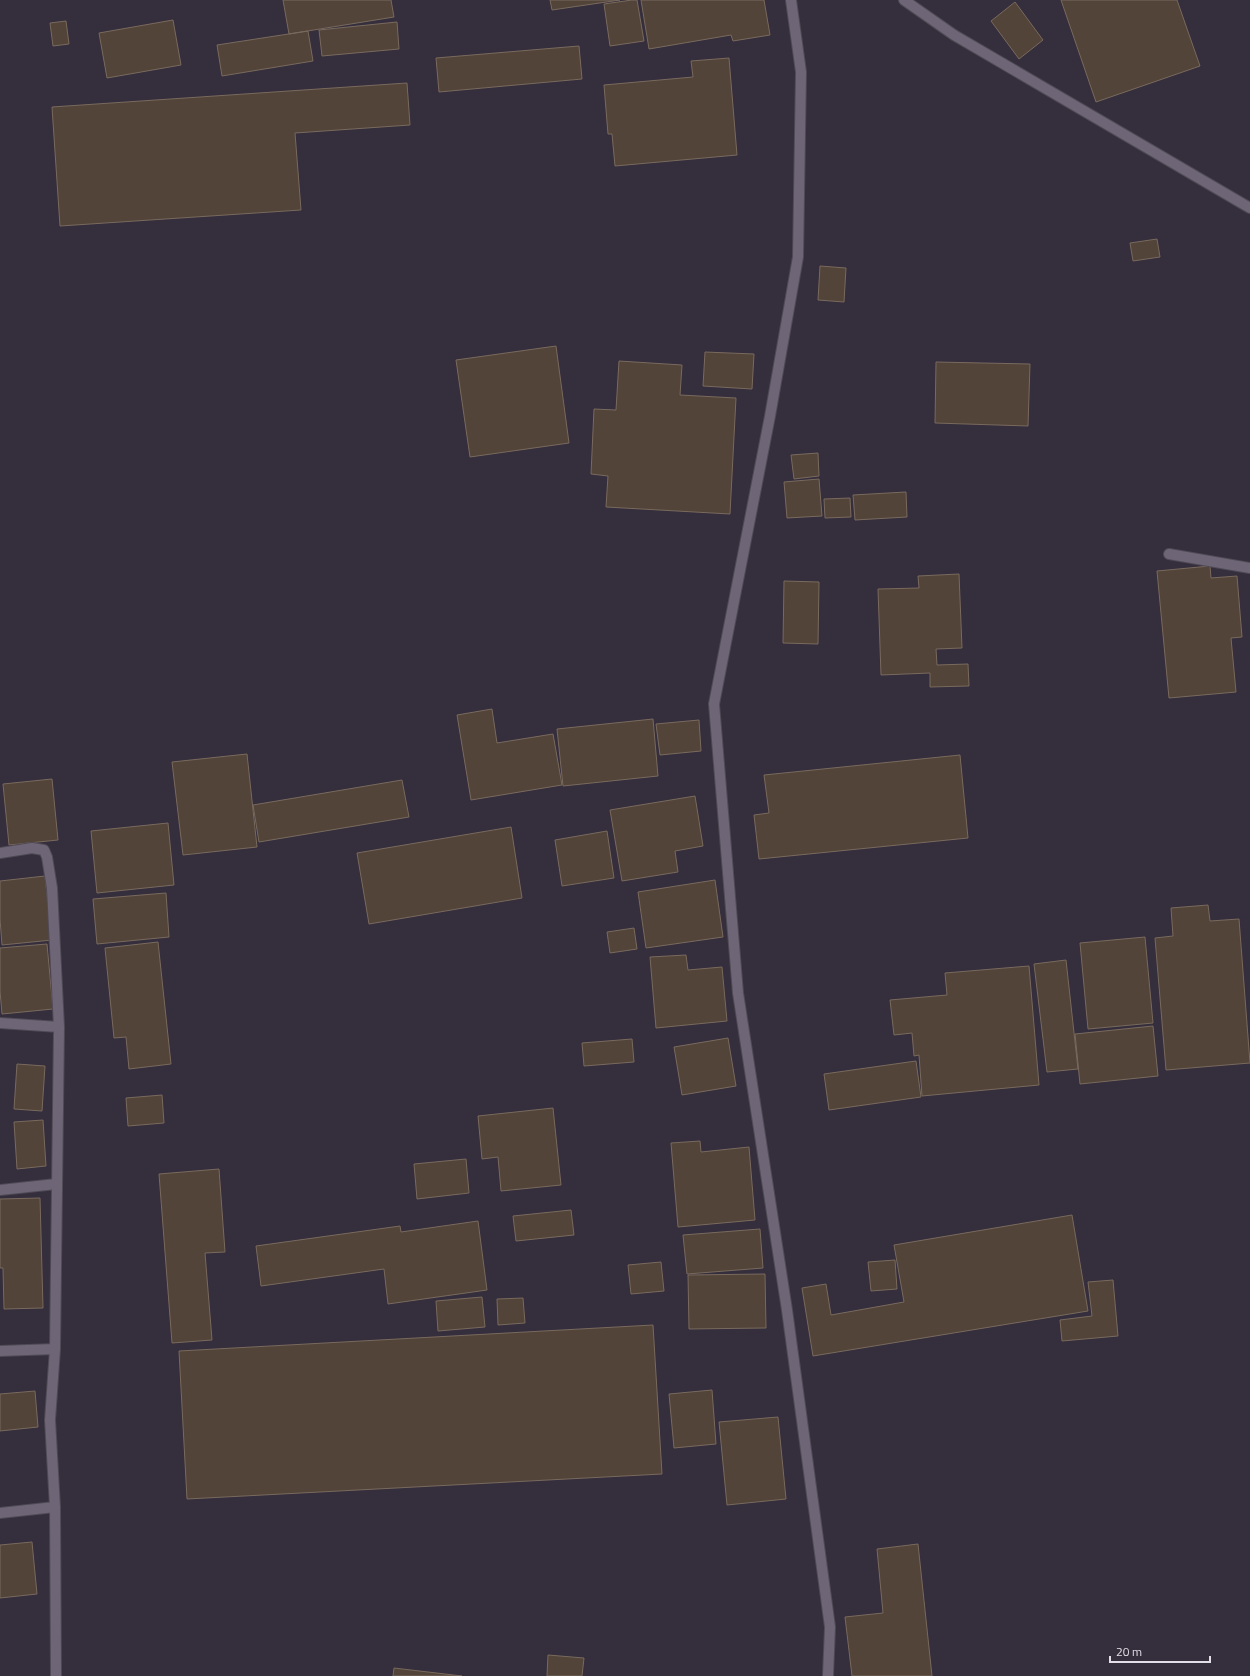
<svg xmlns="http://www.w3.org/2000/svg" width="1250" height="1676" viewBox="0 0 1250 1676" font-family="'Titillium Web',sans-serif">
<rect width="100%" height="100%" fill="#352e3c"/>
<path fill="#524439" stroke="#796a5e" d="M283 0H391L394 17 289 34Z
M550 0H620L552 10Z
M632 0H637L644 41 610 46 604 4Z
M641 0H764L770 35 733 41 731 35 649 49Z
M1061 0H1177L1200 66 1096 102Z
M1015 2 1043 40 1019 59 991 21Z
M173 20 181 65 107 78 99 33Z
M66 21 69 44 53 46 50 23Z
M397 22 399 49 322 56 319 30Z
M308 31 313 61 222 76 217 45Z
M579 46 582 79 439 92 436 58Z
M729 58 737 155 615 166 612 134H608L604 85 693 77 691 61Z
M407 83 410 125 295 133 301 210 60 226 52 107Z
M1157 239 1160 257 1133 261 1130 243Z
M820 266 846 268 844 302 818 300Z
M556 346 569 443 470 457 456 360Z
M705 352 754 354 752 389 703 386Z
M619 361 682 365 680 395 736 398 730 514 606 507 608 476 591 474 594 409 616 410Z
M936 362 1030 364 1028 426 935 423Z
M818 453 819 476 794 479 791 455Z
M819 479 822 516 787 518 784 482Z
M906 492 907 517 855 520 853 495Z
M850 498 851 517 825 518 824 499Z
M1210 566 1211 578 1237 576 1242 637 1231 638 1236 692 1169 698 1157 571Z
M959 574 962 648 936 649 937 665 968 664 969 686 930 687V673L881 675 878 589 919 588 918 576Z
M784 581 819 582 818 644 783 643Z
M492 709 497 743 553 734 562 785 471 800 457 715Z
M653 719 658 776 563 786 557 729Z
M699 720 701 751 660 755 656 724Z
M247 754 257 847 183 855 172 762Z
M960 755 968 838 759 859 754 815 769 813 764 775Z
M52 779 58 840 9 845 3 784Z
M402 780 409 817 259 842 253 805Z
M695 796 703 846 675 851 678 872 622 881 610 810Z
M168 823 174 885 97 893 91 831Z
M511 827 522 898 369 924 357 853Z
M607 831 614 878 562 886 555 840Z
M45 876 52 940 2 945 0 919V881Z
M715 880 723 937 646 948 638 892Z
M166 893 169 937 97 944 93 899Z
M1208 905 1210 921 1239 919 1250 1063 1166 1070 1155 938 1173 936 1171 908Z
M634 928 637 949 610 953 607 932Z
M1145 937 1153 1023 1088 1029 1080 943Z
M158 942 171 1064 129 1069 126 1037 114 1038 105 948Z
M47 944 53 1009 2 1014 0 991V948Z
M686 955 688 970 722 967 727 1021 656 1028 650 957Z
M1066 960 1078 1069 1047 1072 1034 964Z
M1029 966 1039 1085 922 1096 919 1055 914 1056 912 1033 894 1035 890 1000 947 995 945 973Z
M1153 1026 1158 1076 1080 1084 1075 1034Z
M728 1038 736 1086 682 1095 674 1047Z
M632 1039 634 1062 584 1066 582 1043Z
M916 1061 921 1097 829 1110 824 1074Z
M17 1064 45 1066 42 1111 14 1109Z
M162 1095 164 1123 128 1126 126 1098Z
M553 1108 561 1185 501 1191 498 1157 482 1159 478 1116Z
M43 1120 46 1166 17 1169 14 1122Z
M700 1141 701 1152 749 1147 755 1220 678 1227 671 1143Z
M466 1159 469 1193 417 1199 414 1164Z
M219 1169 225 1252 205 1253 212 1340 172 1343 159 1174Z
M40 1198 43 1308 4 1309 3 1268H0V1199Z
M571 1210 574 1235 516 1241 513 1216Z
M1072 1215 1088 1311 813 1356 802 1288 826 1284 831 1315 904 1302 894 1245Z
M478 1221 487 1290 388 1304 384 1269 261 1286 256 1246 400 1226 401 1232Z
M760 1229 763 1268 687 1274 683 1235Z
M895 1260 897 1289 871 1291 868 1262Z
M661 1262 664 1291 631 1294 628 1265Z
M765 1274 766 1328 689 1329 688 1275Z
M1113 1280 1118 1336 1062 1341 1060 1320 1092 1316 1088 1282Z
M482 1297 485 1327 438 1331 436 1301Z
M523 1298 525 1323 498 1325 497 1299Z
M653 1325 662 1474 187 1499 179 1351Z
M712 1390 716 1444 674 1448 669 1394Z
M35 1391 38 1427 0 1431V1394Z
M778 1417 786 1499 727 1505 719 1422Z
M32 1542 37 1594 0 1598V1545Z
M918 1544 932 1676H852L845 1617 883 1613 877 1549Z
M548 1655 584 1658 582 1676H547Z
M394 1668 462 1676H393Z"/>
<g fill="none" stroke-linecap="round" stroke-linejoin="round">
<defs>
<path id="minor" d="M791 0 801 72 798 257 770 416 714 704 738 993 787 1310 830 1627 828 1676
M904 0 954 35 1250 208
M1169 554 1250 568
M0 853 32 848 44 850 47 857 52 888 59 1027 55 1349 50 1420 55 1507 56 1676
M0 1023 59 1027
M0 1190 56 1184
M0 1351 55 1349
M0 1513 55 1507"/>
</defs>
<use href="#minor" stroke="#504a56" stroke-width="12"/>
<use href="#minor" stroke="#6e6676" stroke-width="10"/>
</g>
<path d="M1110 1656v6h100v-6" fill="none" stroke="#e3dfe8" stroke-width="2"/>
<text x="1116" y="1656" font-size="12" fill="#e3dfe8" stroke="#352e3c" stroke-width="3" paint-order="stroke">20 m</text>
</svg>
